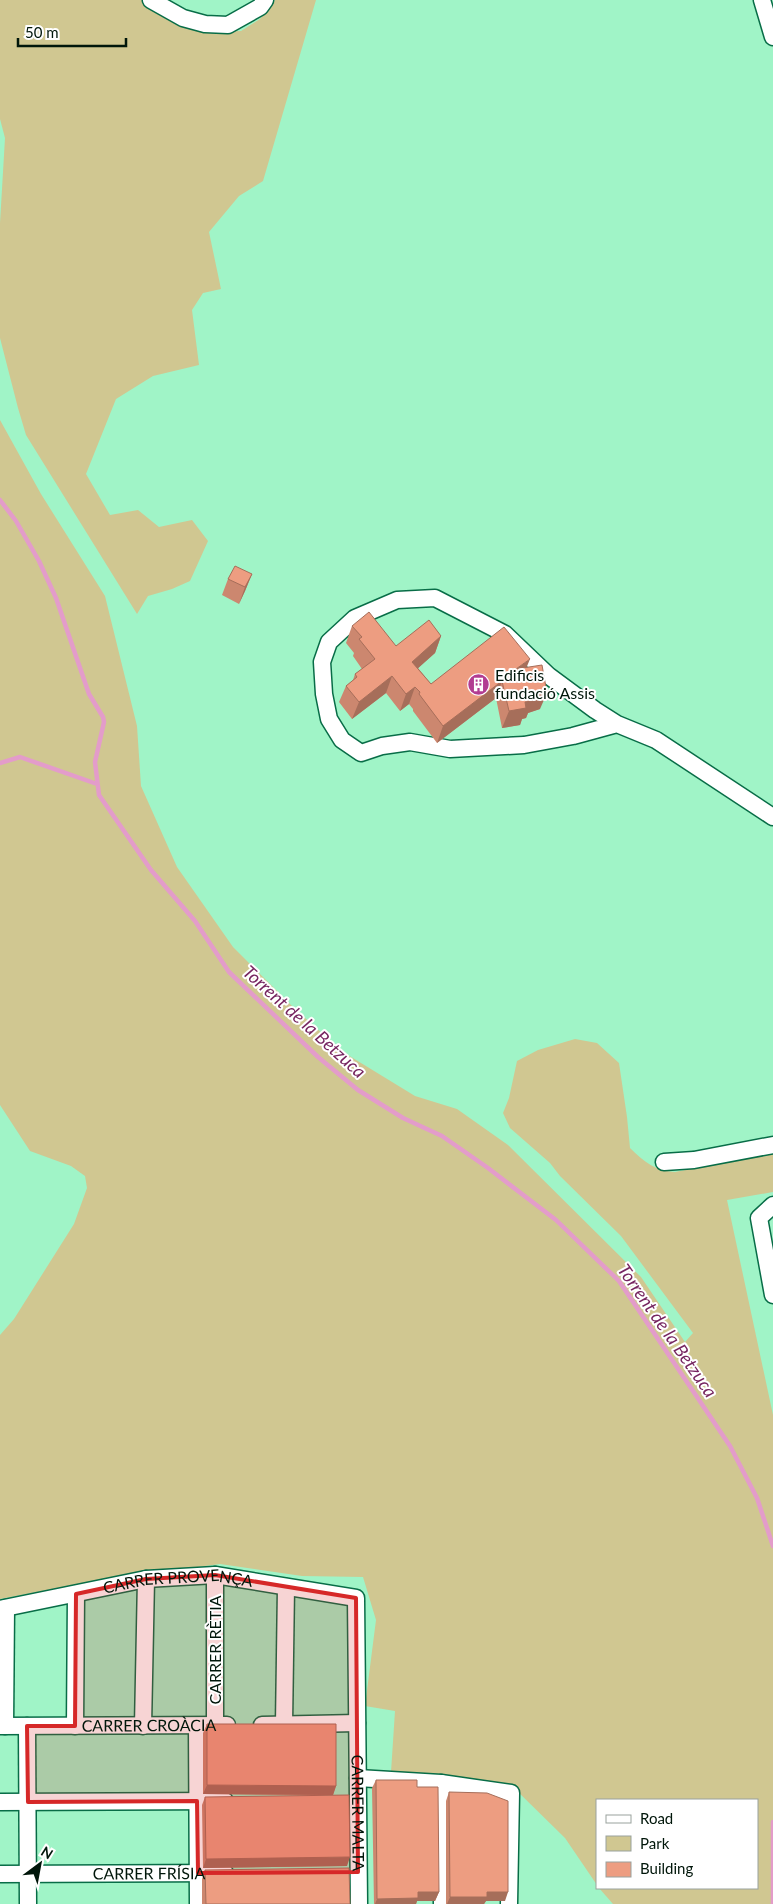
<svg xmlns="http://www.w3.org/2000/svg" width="773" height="1904" viewBox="0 0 773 1904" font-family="Lato,sans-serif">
<rect width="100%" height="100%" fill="#a0f4c7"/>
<path fill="#d0c791" d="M0 0H143L159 13 212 32 241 31 260 19 275 0H316L263 181 239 196 209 232 221 289 203 293 192 310 199 365 153 376 116 399 86 474 110 515 138 510 159 527 192 520 208 541 190 581 172 589 148 596 137 614 26 435 18 408 0 338V223L5 138 0 119Z
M0 420 41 494 105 596 137 726 141 786 177 867 233 947 295 1009 343 1052 415 1096 457 1109 508 1145 641 1277 685 1342 693 1333 621 1236 560 1176 550 1163 510 1128 503 1113 509 1098 517 1061 538 1050 575 1039 597 1043 619 1063 627 1117 630 1148C644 1162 656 1171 675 1172L773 1153V1192L727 1200 773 1415V1904H613L599 1888H757V1800H597V1885L565 1838 513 1787 391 1772 395 1711 365 1706 376 1620 363 1577 302 1576 220 1564 100 1580 0 1599V1335L14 1319 74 1224 87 1188 85 1176 71 1166 30 1151 0 1105Z"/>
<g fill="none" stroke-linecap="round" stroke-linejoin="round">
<path stroke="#e39cca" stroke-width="4.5" d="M0 500 16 521 39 561 56 598 89 694 103 717 104 722 95 762 99 795 151 870 195 921 229 972 318 1057 358 1090 403 1118 442 1136 488 1168 556 1220 619 1281 730 1446 757 1498 773 1546
M0 763 20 757 97 784
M773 1904V1822"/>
<defs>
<g id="minor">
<path d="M151 0 183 18 205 24 228 25 260 7 265 0"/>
<path d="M762 0 773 37"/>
<path d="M617 724 573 736 524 745 450 749 410 742 382 746 361 753 342 740 329 719 324 694 322 662 329 642 355 618 397 600 435 598 505 634 549 676 595 710 617 724 656 740 773 817"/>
<path d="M664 1162 694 1160 773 1145"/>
<path d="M773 1205 759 1218 773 1295"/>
<path d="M215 1575V1725"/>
<path id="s1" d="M0 1609 146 1579 215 1575 356 1598 359 1904"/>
<path d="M284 1724 286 1587"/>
<path d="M262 1725 357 1723"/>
<path id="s2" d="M0 1726 227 1725"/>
<path d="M5 1726 6 1608"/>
<path d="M27 1726 28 1904"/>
<path d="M75 1726 76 1594"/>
<path d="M143 1726 146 1579"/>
<path d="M197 1726 198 1904"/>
<path d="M358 1778 441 1783 511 1793 509 1904"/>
<path d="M441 1783 442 1904"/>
<path d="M0 1802 225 1801"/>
<path id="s3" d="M0 1874 225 1873"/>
</g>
</defs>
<use href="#minor" stroke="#086d47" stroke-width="19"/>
<use href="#minor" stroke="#fff" stroke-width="16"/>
</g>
<path fill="#cc876f" d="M252 574 245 591 239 604 222 595 228 579Z
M352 626 396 646 441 636 435 653 418 668 431 684 526 668 540 709 528 713 526 718 522 719 520 725 502 728 496 698 437 743 413 711V709L409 704 400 711 386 693 352 719 339 702 346 686 353 680 355 674 362 669 353 656 354 653 346 643Z
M207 1724 336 1786 333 1795 203 1794V1733Z
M376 1780 417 1787 439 1892 435 1901H417L416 1904H374L372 1788Z
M449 1792 505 1901H486L484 1904H446V1801Z
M205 1797 347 1866 203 1868 202 1805Z
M205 1870 350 1904H202V1879Z"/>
<path fill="#a66e5a" d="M252 574 245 591 239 604 245 587Z
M441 636 435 653 406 679 412 662Z
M530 659 523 676 516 669Z
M392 676 386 693 352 719 359 702Z
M502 681 496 698 437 743 443 726Z
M415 687 409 704 400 711 406 694Z
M547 693 540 709 528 713 526 718 522 719 520 725 502 728 509 711 525 702 532 697Z
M207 1785 336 1786 333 1795 203 1794Z
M350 1857 347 1866 203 1868 206 1859Z
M418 1892H439L435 1901H417L416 1904H375L377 1899Z
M487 1892H508L505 1901H486L484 1904H447L450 1897Z"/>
<path fill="#ed9d81" stroke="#a66e5a" d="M235 566 252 574 245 587 228 579Z
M369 612 396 646 429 620 441 636 412 662 431 684 504 627 530 659 516 669 542 665 547 693 532 697V701L525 702 526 708 509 711 502 681 443 726 419 694 420 692 415 687 406 694 392 676 359 702 346 686 357 677 355 674 375 659 359 639 362 637 352 626Z
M207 1724H336V1786L207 1785Z
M376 1780H417V1787H438L439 1892H418V1898L377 1899Z
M449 1792 487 1793 508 1801V1892H487V1897H450Z
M349 1795 350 1857 206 1859 205 1797Z
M349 1868 350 1904H206L205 1870Z"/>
<path fill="#d62828" fill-opacity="0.2" stroke="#d62828" stroke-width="4" stroke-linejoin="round" d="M215 1575 356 1598 358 1872 198 1873 197 1801 28 1802 27 1726H75L76 1594 146 1579Z"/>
<defs>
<symbol id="building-disc" viewBox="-11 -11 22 22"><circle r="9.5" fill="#b23c92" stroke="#fff"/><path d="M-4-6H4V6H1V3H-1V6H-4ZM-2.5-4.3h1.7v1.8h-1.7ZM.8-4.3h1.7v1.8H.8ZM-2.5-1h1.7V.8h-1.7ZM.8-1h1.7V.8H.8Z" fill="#fff"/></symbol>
</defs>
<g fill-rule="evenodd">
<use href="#building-disc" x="466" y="672" width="25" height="25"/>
</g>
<g text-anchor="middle" stroke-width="4" stroke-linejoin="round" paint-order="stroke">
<g font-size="16" fill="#00160a" stroke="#fff" text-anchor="start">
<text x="495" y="681">Edificis<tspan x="495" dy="18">fundació Assis</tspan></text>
</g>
<g font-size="16" fill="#00160a" stroke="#fff">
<text dy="6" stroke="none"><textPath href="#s1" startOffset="181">CARRER PROVENÇA</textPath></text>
<text transform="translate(215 1650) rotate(-90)" y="6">CARRER RÈTIA</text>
<text dy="6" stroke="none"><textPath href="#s2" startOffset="149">CARRER CROÀCIA</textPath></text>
<text dy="6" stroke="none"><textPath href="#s1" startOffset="576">CARRER MALTA</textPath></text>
<text dy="6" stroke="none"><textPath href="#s3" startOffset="149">CARRER FRÍSIA</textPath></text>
</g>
<g font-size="18" font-style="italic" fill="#762560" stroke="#fff">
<text transform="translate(304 1022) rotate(42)" y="6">Torrent de la Betzuca</text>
<text transform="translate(667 1331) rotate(55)" y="6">Torrent de la Betzuca</text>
</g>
</g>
<rect x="596" y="1799" width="162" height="90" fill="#ffffff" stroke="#99a29d"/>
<rect x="606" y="1815" width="25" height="8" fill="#ffffff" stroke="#99a29d"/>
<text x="640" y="1824" font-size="15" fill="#00160a">Road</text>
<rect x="606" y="1836" width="25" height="15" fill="#d0c791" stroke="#99a29d"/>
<text x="640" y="1849" font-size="15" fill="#00160a">Park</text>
<rect x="606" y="1862" width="25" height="15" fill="#ed9d81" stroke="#99a29d"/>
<text x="640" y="1874" font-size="15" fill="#00160a">Building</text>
<g transform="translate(40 1864) rotate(32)" stroke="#ffffff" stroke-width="4" paint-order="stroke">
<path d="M0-4L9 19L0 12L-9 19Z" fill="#00160a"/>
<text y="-8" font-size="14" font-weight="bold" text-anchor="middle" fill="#00160a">N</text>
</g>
<path d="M18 38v8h108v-8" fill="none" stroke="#00160a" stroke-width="2.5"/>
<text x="25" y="38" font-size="15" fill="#00160a" stroke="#ffffff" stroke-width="4" paint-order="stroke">50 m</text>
</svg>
